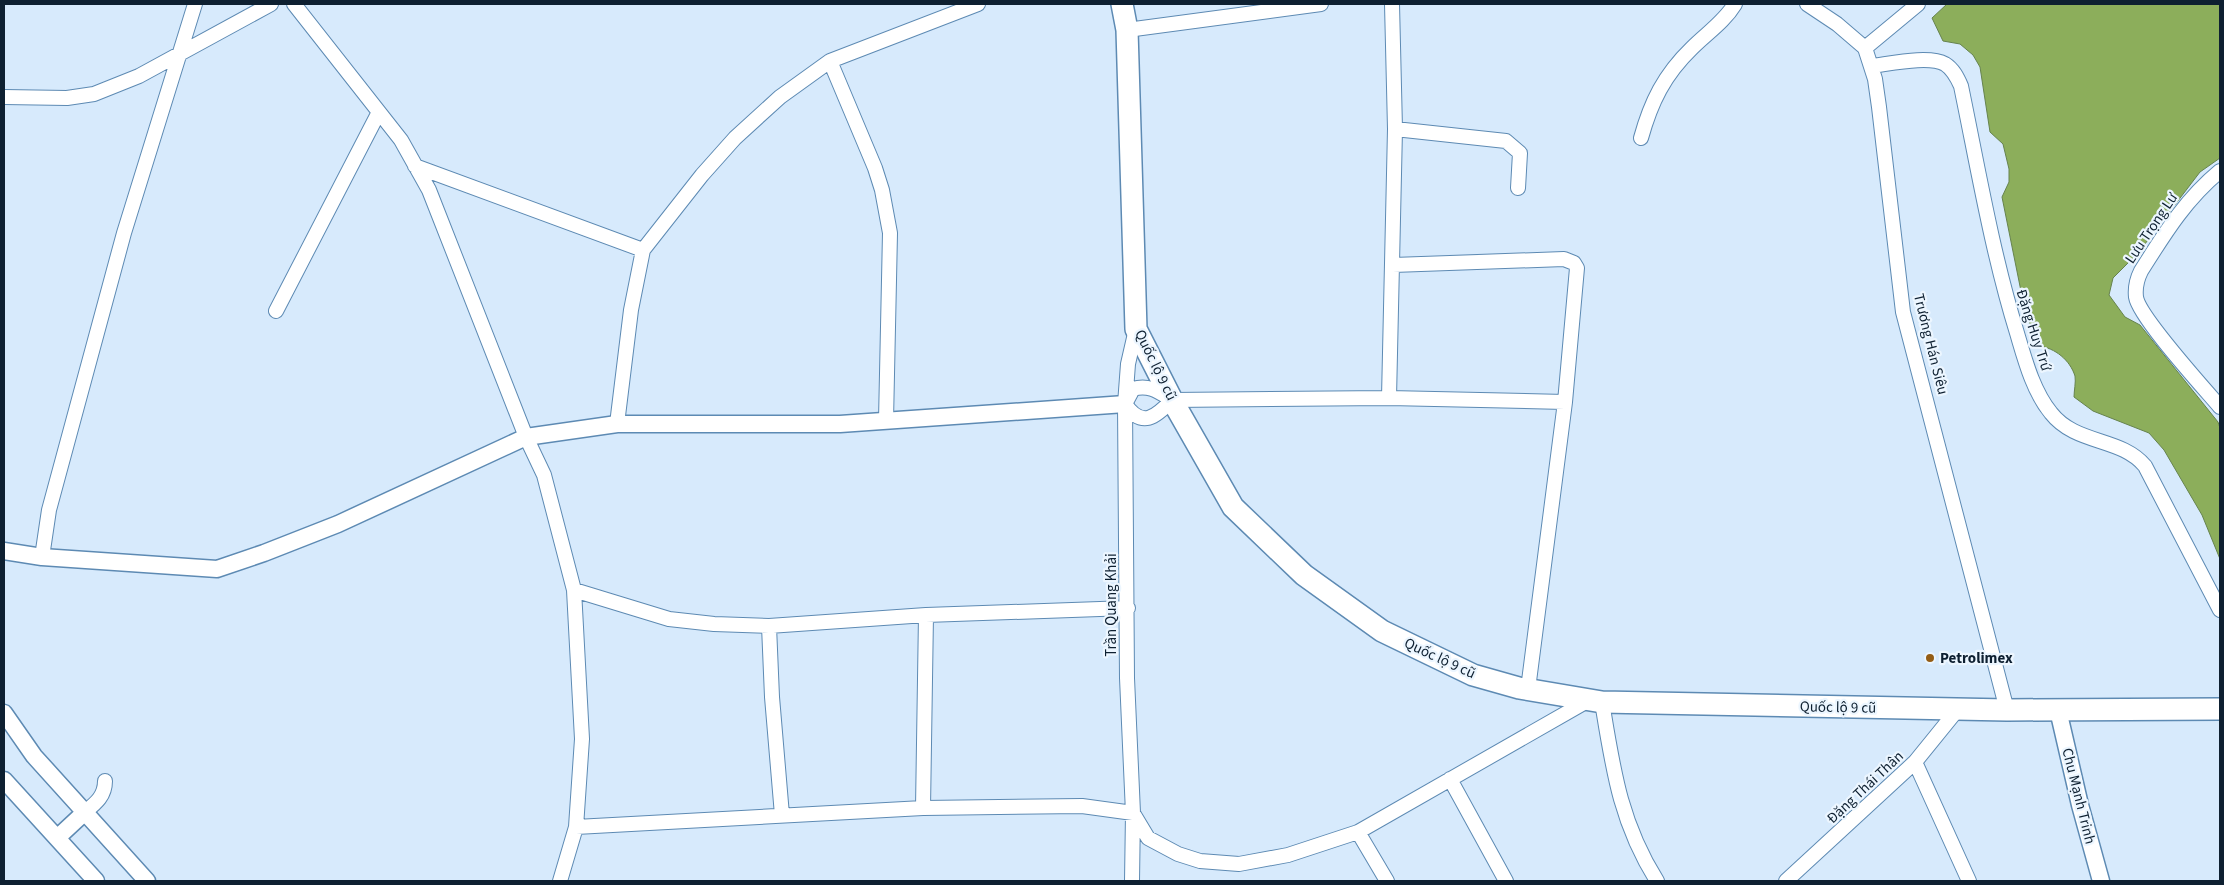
<svg xmlns="http://www.w3.org/2000/svg" width="2224" height="885" viewBox="0 0 2224 885" font-family="'Source Sans 3',sans-serif">
<rect width="100%" height="100%" fill="#d7eafc"/>
<path fill="#8cae5b" stroke="#66834e" d="M1947 4H2220V158L2200 172 2138 253 2113 278 2109 295 2125 317 2140 325 2218 422 2220 428V559L2202 515 2164 450 2149 433 2093 411 2074 397C2074 391 2076 382 2075 376 2070 360 2055 348 2039 346L2025 311 2002 197 2009 182V169L2003 144 1990 132 1980 67 1973 55 1960 44 1943 41 1932 18Z"/>
<g fill="none" stroke-linecap="round" stroke-linejoin="round">
<defs>
<path id="minor" d="M294 4 401 140 429 190 526 437 544 475 574 590 582 739 576 827 560 881
M1807 4 1837 24 1865 48
M1127 30 1321 4
M1865 48 1875 79 1879 107 1903 312 2007 710
M1865 48 1918 4
M830 61 875 168 882 190 890 233 886 421
M1871 66C1889 64 1929 55 1945 64 1953 69 1957 77 1961 86 1978 168 1992 252 2017 333 2025 360 2033 391 2051 413 2076 445 2121 437 2145 466L2220 610
M4 97 67 98 94 94 139 76 271 4
M1395 129 1506 141 1520 153 1518 188
M1641 138C1651 102 1664 75 1692 48 1707 33 1724 22 1735 4
M415 166 643 250
M2220 171C2185 200 2165 233 2141 271 2137 279 2135 288 2136 297 2139 317 2204 388 2220 407
M1393 265 1564 259 1574 263 1577 268 1565 402 1528 689
M276 311 379 112
M1389 398 1395 129 1392 4
M1172 400C1156 417 1142 429 1125 404L1133 389C1149 384 1159 392 1172 400L1389 398 1565 402
M617 424 631 310 643 250 702 175 735 138 780 97 830 61 978 4
M42 557 49 510 124 233 195 4
M574 590 669 619 714 624 769 626 926 615 1128 608
M769 626 772 697 782 815
M1602 702C1613 769 1620 822 1657 881
M1915 762 1969 881
M1450 779 1506 881
M923 808 926 615
M85 812C96 803 105 796 105 781
M576 827 923 808 1082 806 1133 813 1148 838 1178 854 1200 861 1239 864 1288 855 1358 832 1589 700
M1358 832 1387 881
M1132 881 1133 813 1127 678 1125 404 1128 364 1136 329
M1786 881 1915 762 1958 709"/>
<path id="tertiary" d="M4 551 42 557 217 569 264 553 338 524 526 437 617 424H840L1125 404
M2058 710 2080 805 2101 881
M4 713 34 756 147 881
M4 780 96 881
M57 838 85 812"/>
<path id="primary" d="M1122 4 1127 30 1136 329 1172 400 1233 507 1304 575 1382 631 1473 675 1519 688 1602 702 2007 710 2220 709"/>
</defs>
<use href="#minor" stroke="#5d8ab3" stroke-width="16"/>
<use href="#tertiary" stroke="#5d8ab3" stroke-width="19"/>
<use href="#primary" stroke="#5d8ab3" stroke-width="24"/>
<use href="#minor" stroke="#fff" stroke-width="14"/>
<use href="#tertiary" stroke="#fff" stroke-width="16"/>
<use href="#primary" stroke="#fff" stroke-width="21"/>
</g>
<circle fill="#945d15" stroke="#ecf6ff" stroke-width="2" cx="1930" cy="658" r="5"/>
<g text-anchor="middle" stroke-width="4.5" stroke-linejoin="round" paint-order="stroke">
<g font-size="15" fill="#0e2031" stroke="#ecf6ff">
<text transform="translate(2151 228) rotate(-56)" y="5">Lưu Trọng Lư</text>
<text transform="translate(2034 330) rotate(72)" y="5">Đặng Huy Trứ</text>
<text transform="translate(1931 344) rotate(76)" y="5">Trương Hán Siêu</text>
<text transform="translate(1156 365) rotate(64)" y="5">Quốc lộ 9 cũ</text>
<text transform="translate(1111 605) rotate(-90)" y="5">Trần Quang Khải</text>
<text transform="translate(1440 658) rotate(25)" y="5">Quốc lộ 9 cũ</text>
<text transform="translate(1838 707) rotate(1)" y="5">Quốc lộ 9 cũ</text>
<text transform="translate(1865 787) rotate(-43)" y="5">Đặng Thái Thân</text>
<text transform="translate(2079 796) rotate(76)" y="5">Chu Mạnh Trinh</text>
</g>
<g font-size="15" font-weight="bold" fill="#0e2031" stroke="#ecf6ff" text-anchor="start">
<text x="1940" y="663">Petrolimex</text>
</g>
</g>
<rect width="2224" height="885" fill="none" stroke="#0e2031" stroke-width="10"/>
</svg>
